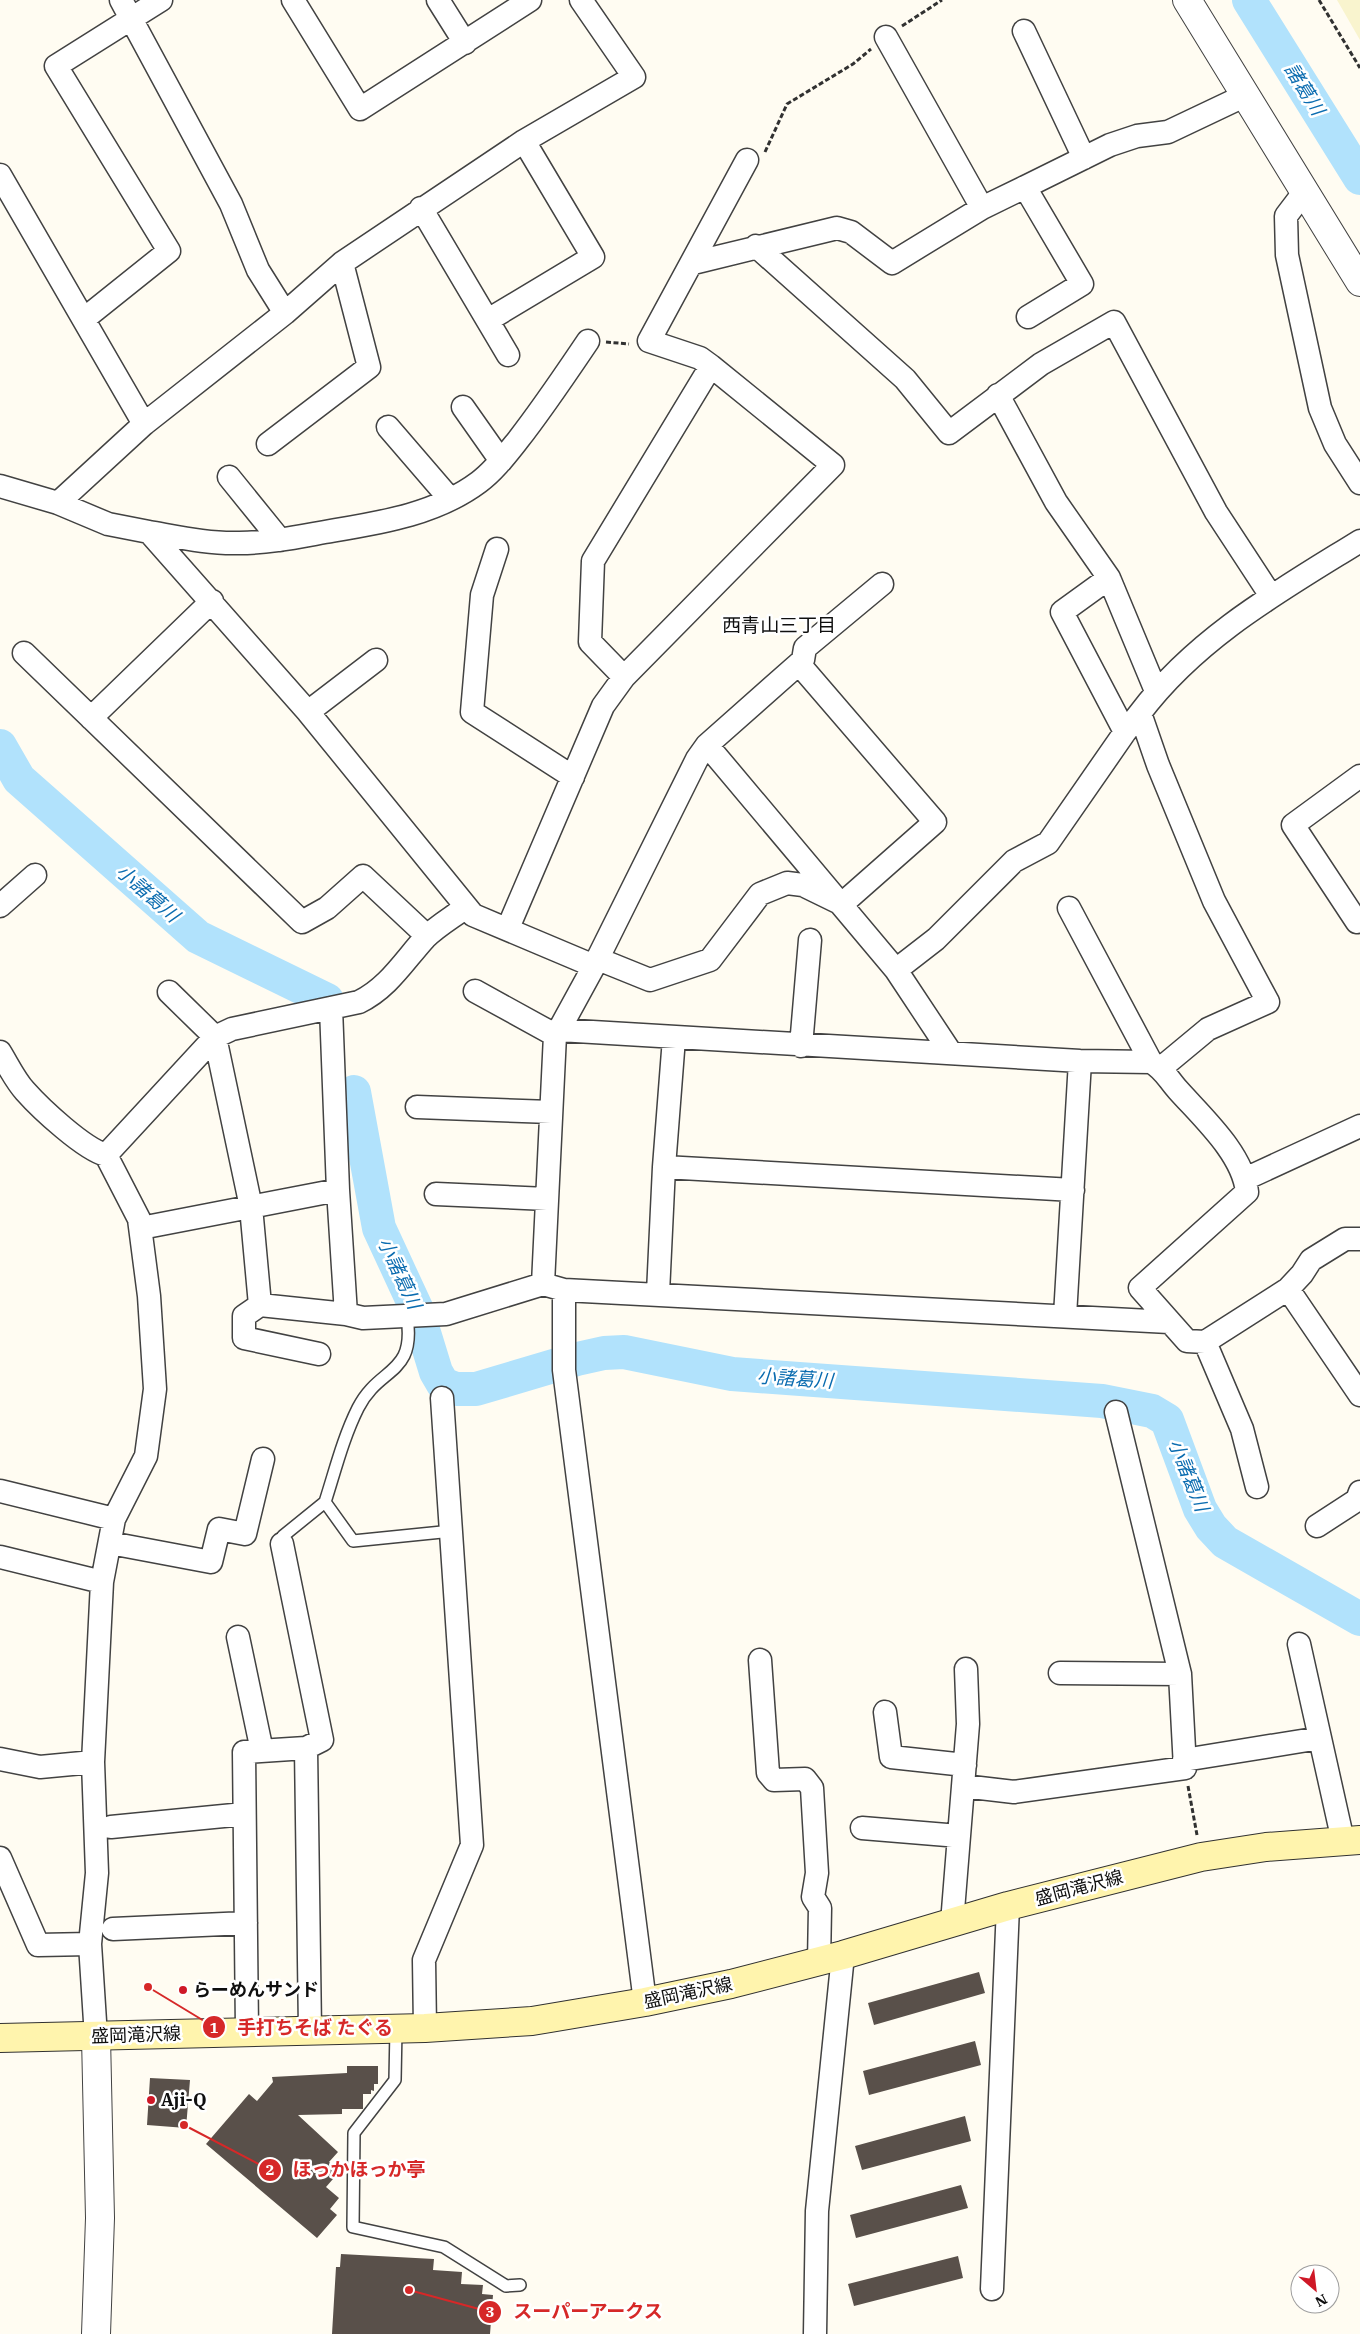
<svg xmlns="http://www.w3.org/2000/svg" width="1360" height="2334" viewBox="0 0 1360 2334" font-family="'IBM Plex Serif','Noto Sans JP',serif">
<rect width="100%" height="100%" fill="#fffcf2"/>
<path fill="#f9f4ce" d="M1337 0H1360V40Z"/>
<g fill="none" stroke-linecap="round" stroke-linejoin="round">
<path stroke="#b1e2fc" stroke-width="34" d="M1249 0 1360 178
M0 746 19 779 198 937 327 1000
M354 1092 379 1228 417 1310 436 1372 443 1384 456 1389H476L577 1359 604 1353 624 1352 732 1374 1102 1401 1152 1411 1167 1420 1200 1509 1211 1527 1225 1542 1360 1619"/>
</g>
<path fill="#59504a" d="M979 1972 985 1993 874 2025 868 2003Z
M975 2041 981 2065 869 2095 863 2071Z
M347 2066H378V2084H374V2091L371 2090V2094H363V2109H342V2114L298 2115 338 2152 329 2162 340 2171 326 2187 339 2198 330 2209 337 2215 317 2238 206 2144 249 2094 257 2101 273 2082 272 2077 347 2073Z
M150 2078 190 2080 186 2128 147 2125Z
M965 2116 971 2141 862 2170 855 2146Z
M961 2185 968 2208 856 2238 850 2215Z
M341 2254 434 2259 433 2270 462 2272 461 2284 483 2285 482 2294 493 2295 490 2334H332L336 2267H340Z
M958 2256 963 2278 854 2306 848 2284Z"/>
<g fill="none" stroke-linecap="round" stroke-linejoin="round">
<defs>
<path id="service" d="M407 1317C416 1376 379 1366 358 1408 343 1438 335 1471 325 1502L353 1541 452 1531
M282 1544 283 1536 325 1502
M396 2029 395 2080 354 2133 353 2227 444 2247 506 2286 520 2285"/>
<path id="minor" d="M121 0 231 204 258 270 285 313
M293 0 360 109 530 0
M438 0 465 43
M1024 31 1084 158
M886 37 982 208
M0 175 144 424
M1025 187 1110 145 1137 136 1168 132 1246 95
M1305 191 1286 216 1287 255 1320 408 1335 444 1360 483
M421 208 508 355
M756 246 905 379 949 433 1041 364 1114 322 1216 512 1271 596
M693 263 837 228 851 232 892 263 982 208 1025 187 1082 284 1028 317
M84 319 169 251 56 66 161 0
M488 320 593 257 524 141
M998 395 1056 502 1109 578 1156 691
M463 407 501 461
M388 427 450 499
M268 444 369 367 342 263
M229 477 280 540
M0 486 58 503 108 524 149 532 308 712 473 915 594 966 559 1030 555 1035 543 1284 564 1290 1169 1322
M58 503 144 424 285 313 342 263 524 141 634 77 581 0
M149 532C178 537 209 544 239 543 268 543 297 537 325 532 378 523 435 515 479 482 494 471 506 455 518 440 543 408 565 375 588 341
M497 549 482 595 472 712 573 777
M1109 578 1062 612 1125 732
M24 653 302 922 327 908 363 876 427 936
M624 677 833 465 711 366
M308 712 376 660
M91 718 212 601
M707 745 896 970 951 1053
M1360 776 1293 825 1357 922 1360 920
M0 906 35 875
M1069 908 1151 1062
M508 928 603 706 624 677 590 642 593 561 711 366 700 358 649 341 747 160
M598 959 650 980 710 960 760 894 787 883 803 885 842 904 935 822 799 664
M594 966 697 759 707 745 803 660 805 648 882 584
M896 970 936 939 1014 861 1048 843 1125 732 1140 713
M475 991 555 1035
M169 992 215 1037 251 1207 260 1305 244 1316V1338L319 1354
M331 1008 338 1190
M559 1030 1080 1061 1151 1062C1164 1069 1168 1079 1178 1090 1203 1118 1243 1154 1247 1192L1140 1288 1187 1341 1205 1342 1288 1289 1302 1274 1311 1260 1345 1239H1360
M801 1046 810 940
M0 1052C8 1065 15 1080 25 1091 41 1109 84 1149 106 1155L139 1219 149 1296 155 1389 146 1456 114 1519 102 1582 93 1762 97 1873 90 1944 96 2037
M1161 1068 1208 1029 1268 1002 1214 901 1158 765 1140 713C1197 637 1281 590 1360 541
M417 1107 551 1112
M106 1155 215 1037 232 1029 359 1002C388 988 404 961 425 938 437 926 453 917 466 907
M664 1167 1073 1190
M1245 1179 1360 1126
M436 1194 547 1199
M141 1228 338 1190 346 1314 363 1318 446 1314 543 1284
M1288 1289 1360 1395
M564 1290V1370L645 2002
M658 1293 664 1167 674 1038
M260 1305 346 1314
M1065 1316 1080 1061
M1205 1342 1242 1429 1257 1487
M0 1491 114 1519
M1317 1526 1357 1500 1360 1492
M110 1543 211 1562 219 1529 245 1534 263 1459
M0 1557 102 1582
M238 1637 262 1751
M1299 1644 1343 1841
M760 1660 768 1773 774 1780 805 1779 812 1788 817 1873 813 1897 820 1908 819 1962
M1060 1673 1180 1674
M885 1712 891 1757 965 1765
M306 1748 310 2030
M0 1759 40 1767 93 1762
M1184 1760 1320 1738
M963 1786 1014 1792 1185 1768 1180 1674 1116 1412
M111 1827 244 1814
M862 1828 959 1836
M0 1858 38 1945 90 1944
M952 1923 968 1724 966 1669
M113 1929 246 1923
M425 2028 424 1960 472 1845 442 1398
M247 2031 244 1752 306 1748 322 1740 282 1544
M992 2289 1008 1906
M815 2334 817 2211 843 1955"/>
<path id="tertiary" d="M1187 0 1360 282
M96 2037 100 2218 96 2334"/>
<path id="secondary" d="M0 2038 425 2028 532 2021 645 2002 731 1984 843 1955 1008 1906 1201 1857 1266 1847 1360 1840"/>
</defs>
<use href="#service" stroke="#424242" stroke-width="14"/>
<use href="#minor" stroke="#424242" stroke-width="25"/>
<use href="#tertiary" stroke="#424242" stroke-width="30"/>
<use href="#secondary" stroke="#313131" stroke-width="30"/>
<path stroke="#313131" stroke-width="3" stroke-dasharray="5 2.5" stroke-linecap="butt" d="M1319 0 1360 68
M902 26 942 0
M765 152 787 104 853 64 871 49
M606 342 629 344
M1188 1786 1197 1835"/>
<use href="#service" stroke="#fff" stroke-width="11"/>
<use href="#minor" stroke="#fff" stroke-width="22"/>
<use href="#tertiary" stroke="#fff" stroke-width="28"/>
<use href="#secondary" stroke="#fff4ad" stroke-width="28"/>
</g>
<g fill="#cf1826" stroke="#fff" stroke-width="2">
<circle cx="183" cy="1990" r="5"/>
<circle cx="151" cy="2100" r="5"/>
</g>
<g text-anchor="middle" stroke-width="5" stroke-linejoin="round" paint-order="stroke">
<g font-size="18" fill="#0f0f0f" stroke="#fff">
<text transform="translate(1079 1888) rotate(-15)" y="6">盛岡滝沢線</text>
<text transform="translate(688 1993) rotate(-12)" y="6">盛岡滝沢線</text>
<text transform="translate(136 2035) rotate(-2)" y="6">盛岡滝沢線</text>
</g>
<g font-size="18" font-weight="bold" fill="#0f0f0f" stroke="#fff" text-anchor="start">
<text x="193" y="1996">らーめんサンド</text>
<text x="161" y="2106">Aji-Q</text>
</g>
<g font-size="19" font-style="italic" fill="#0a6cb0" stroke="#fff">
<text transform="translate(1305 89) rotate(58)" y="7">諸葛川</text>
<text transform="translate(148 893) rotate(41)" y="7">小諸葛川</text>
<text transform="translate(400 1273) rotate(65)" y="7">小諸葛川</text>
<text transform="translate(795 1378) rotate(4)" y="7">小諸葛川</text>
<text transform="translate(1189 1475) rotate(68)" y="7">小諸葛川</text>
</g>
<g font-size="19" fill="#0f0f0f" stroke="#fff">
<text x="779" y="632">西青山三丁目</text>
</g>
</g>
<path fill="none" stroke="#d62828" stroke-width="2" d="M148 1987L214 2027M184 2125L270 2170M409 2290L490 2312"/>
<g fill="#d62828" stroke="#fff" stroke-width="2">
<circle cx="148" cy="1987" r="5"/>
<circle cx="184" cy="2125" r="5"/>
<circle cx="409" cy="2290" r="5"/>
<circle cx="214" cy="2027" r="12"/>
<circle cx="270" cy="2170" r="12"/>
<circle cx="490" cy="2312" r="12"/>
</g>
<g font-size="15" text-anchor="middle" font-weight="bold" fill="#fff">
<text x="214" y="2033">1</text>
<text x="270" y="2175">2</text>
<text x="490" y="2317">3</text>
</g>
<g font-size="19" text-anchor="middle" font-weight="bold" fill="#d62828" stroke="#fff" stroke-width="5" stroke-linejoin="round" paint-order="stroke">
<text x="315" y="2034">手打ちそば たぐる</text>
<text x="359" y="2176">ほっかほっか亭</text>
<text x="588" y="2318">スーパーアークス</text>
</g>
<g transform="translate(1315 2289) rotate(152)"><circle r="24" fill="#ffffff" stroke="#9f9f9f"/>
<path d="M0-4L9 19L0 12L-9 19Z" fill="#cf1826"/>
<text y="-8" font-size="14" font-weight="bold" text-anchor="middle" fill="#0f0f0f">N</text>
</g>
</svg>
